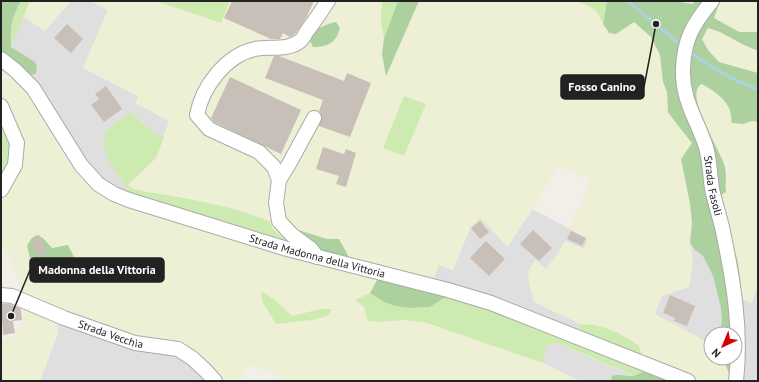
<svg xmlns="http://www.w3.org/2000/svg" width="759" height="382" viewBox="0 0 759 382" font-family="'PT Sans',sans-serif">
<rect width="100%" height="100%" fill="#f2efe9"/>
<path fill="#e0dfdf" d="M74 1H92L109 9 83 68 139 96 136 103 169 121 164 137 153 132 130 112 115 123 105 133 109 161 136 199 95 177 28 74 34 75 36 73 35 62 11 47 23 16 45 31 70 2Z
M532 209 589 239 584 249 565 241 558 254 546 269 573 320 580 324V328L583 331 472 291 433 280 439 265 453 270 470 228 480 217 507 246Z
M690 243 695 250 703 256 706 261 713 276 719 298 756 289 758 290V381H738L735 334H711V344L654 315 662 296 693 263Z
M57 322 182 357 209 381H40L58 333Z
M557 343 591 358 638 377 631 378 612 376 611 381H579L543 363 545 350 549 344Z"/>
<path fill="#eef0d5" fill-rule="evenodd" d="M30 1H74L70 2 45 31 23 16Z
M90 1H155L220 23 230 1H383L380 9 381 26 384 38 382 54 386 76 419 1H577L594 9 599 14 603 24 616 34 634 22 651 37 660 55 663 82 667 92 668 112 676 123 693 143 681 159 690 204 692 223 690 243 693 263 689 287 662 296 655 314 711 344V358H722L732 379 731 381H705L642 355 639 346 622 335 587 324H580L534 302 529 284 528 272 535 260 546 269 558 254 565 241 584 249 588 239 568 227 581 206 589 179 558 166 538 201 508 246 480 218 470 228 453 270 439 265 433 280 359 264 349 257 339 239H327L270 222 254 215 215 205 133 189 128 185 156 158 169 121 136 103 138 96 83 68 108 10Z
M720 1H758V32H739L714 18Z
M707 28 720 32 742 44 758 51V73L719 62 708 50 702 39Z
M5 78 16 80 21 84 80 178 95 192 113 203 377 280 370 293 355 300 381 322 402 320 424 322 542 363 579 381H278V375L250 365 239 381H237L228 377H223L219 373 215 375 193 354 142 341 21 297 17 275 8 254 1 245V197L17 169 1 102V82ZM37 235 43 238 51 248 74 257 78 267 118 257 147 270 126 274 79 271 68 269 33 273 29 257 30 240ZM261 292 275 300 292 316 320 309H332L312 320 277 324 262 301Z
M702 84 713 90 723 100 731 110V122L733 123 743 124 752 121 758 122V290L756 289 752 303 741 299 733 245 723 210 721 195 726 192 725 176 728 175 727 161 723 162 700 113 696 91 699 86Z
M23 303 56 318 58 333 40 381H1V339L12 338 23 323Z"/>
<path fill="#cdebb0" d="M21 1H30L11 47C10 27 11 19 21 1Z
M155 1H230L221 23Z
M383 1H398L384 38C381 25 379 13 383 1Z
M577 1H607L603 24C597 7 591 8 577 1Z
M404 96 426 104 404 156 383 148Z
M130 112 153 132 164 137 156 158 128 185 133 189C179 198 227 203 270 222L273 229 292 246 141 200 130 193 109 162 104 146 105 133 115 123Z
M1 126 10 146 8 170 1 180Z
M118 257 128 260 148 270 126 274 79 271 78 267Z
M261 291 275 300 292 316 320 309H332L328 316 312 320 276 324 262 301Z
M370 293 384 302 395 306 411 308 430 307 447 296 531 325 646 370 638 377 557 343 549 344 545 350 543 363 424 322 402 320 381 322 368 321 364 307 355 300Z
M580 324C602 324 622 333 639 346L642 355 583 331 579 328Z"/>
<path fill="#add19e" d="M1 1H21C11 19 10 27 11 47L35 62 37 66 36 73 34 75 28 74 1 51Z
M398 1H419L386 76 382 54 384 38Z
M607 1H674L693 4 694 1H720L714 18 739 32H758V51L742 44 720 32 708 28 702 39 708 50 719 62 758 73V122L752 121 743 124 733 123 731 122C734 104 716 92 702 84 682 93 722 152 725 167 727 175 725 184 726 192L721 195C725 224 738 251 740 279 742 298 737 316 733 334H719L722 321 721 308 713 276 703 256 695 250 690 243 692 223 690 204 681 159 692 143 676 123 668 112 667 92 663 82 660 55 651 37 634 22 616 34 609 33 603 24Z
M336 22 340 28C336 43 328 47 313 47L310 41V36C318 28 325 24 336 22Z
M292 228 327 239H339L349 257 359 264 303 249Z
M37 235 43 238 52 248 68 245 74 257 79 271 68 269 33 273 27 245 32 238Z
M377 280 447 296 430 307 411 308 395 306 384 302 370 293Z
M722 358H734L732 379Z
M646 370 675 381H611L612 376C627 372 627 382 646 370Z"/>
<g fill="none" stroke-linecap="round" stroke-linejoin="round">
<path stroke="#aad3df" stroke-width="3" d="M628 1 682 46
M690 52C711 68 733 80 758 90"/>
</g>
<path fill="#c7bfb8" d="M232 1H314L306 18 295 34 290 37 283 33 280 39H271L224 18Z
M67 24 83 39 71 53 54 38Z
M274 56H279L344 81 347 73 371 83 350 137 319 126 322 117 319 111 323 100 265 78Z
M230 77 301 110 281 154 214 122 211 118Z
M106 86 122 109 104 122 91 105 99 99 95 94Z
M323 147 344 154 346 149 356 153 346 187 336 184 339 176 316 169Z
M480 221 489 232 480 239 471 228Z
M533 230 552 248 539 261 520 244Z
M571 231 586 238 582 246 567 239Z
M39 235 48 252 38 257 30 240Z
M486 241 505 259 489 276 470 258Z
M670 295 695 306 687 326 674 321 675 318 663 313Z
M1 304H10L21 309 22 320 13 321 15 333 3 335Z"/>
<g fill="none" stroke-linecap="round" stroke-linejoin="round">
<defs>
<g id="minor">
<path id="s1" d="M712 1C693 24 684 39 683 69 682 101 697 119 706 147 710 161 710 175 712 189 715 202 719 215 722 227 733 278 742 330 736 381"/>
<path id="s2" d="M1 59 15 70 33 88 81 165 98 184 114 194 129 200 287 249 448 290 491 303 688 381"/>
<path d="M1 106 17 143 15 165 1 190"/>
<path d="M314 118 289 164 279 180 276 203 279 221 292 235 311 249 317 257"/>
<path d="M279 180 274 167 259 152 209 129 197 115C202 87 226 55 255 49 269 46 288 51 300 41 303 39 305 34 307 31 315 21 321 11 328 1"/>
<path id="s3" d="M1 295 12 296 64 318 135 343 178 349 192 358 205 370 215 381"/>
</g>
</defs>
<use href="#minor" stroke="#a9a9a9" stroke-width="16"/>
<use href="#minor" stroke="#fff" stroke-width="14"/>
</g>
<g text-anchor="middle" stroke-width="4" stroke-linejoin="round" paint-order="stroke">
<g font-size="11" fill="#222" stroke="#fff">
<text dy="4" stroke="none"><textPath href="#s1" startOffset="197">Strada Fasoli</textPath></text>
<text dy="4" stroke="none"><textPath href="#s2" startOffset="391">Strada Madonna della Vittoria</textPath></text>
<text dy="4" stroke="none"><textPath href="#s3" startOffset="117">Strada Vecchia</textPath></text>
</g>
</g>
<path fill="none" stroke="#222" stroke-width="1.5" d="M656 24L644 87M11 316L30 270"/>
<g fill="#222" stroke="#fff" stroke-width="1.5">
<circle cx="656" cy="24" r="4"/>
<circle cx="11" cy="316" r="4"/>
</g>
<g fill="#222" stroke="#222" stroke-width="1.5">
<rect x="561" y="75" width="83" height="24" rx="4"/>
<rect x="30" y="258" width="134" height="24" rx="4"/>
</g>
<g font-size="12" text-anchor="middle" font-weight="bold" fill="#fff">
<text x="602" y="91">Fosso Canino</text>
<text x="97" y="274">Madonna della Vittoria</text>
</g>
<rect width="759" height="382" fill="none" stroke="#222222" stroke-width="4"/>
<g transform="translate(723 346) rotate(224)"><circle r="19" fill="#ffffff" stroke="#a7a7a7"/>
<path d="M0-3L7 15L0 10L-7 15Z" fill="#d40000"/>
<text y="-6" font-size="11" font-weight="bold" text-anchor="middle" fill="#222222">N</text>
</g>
</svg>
